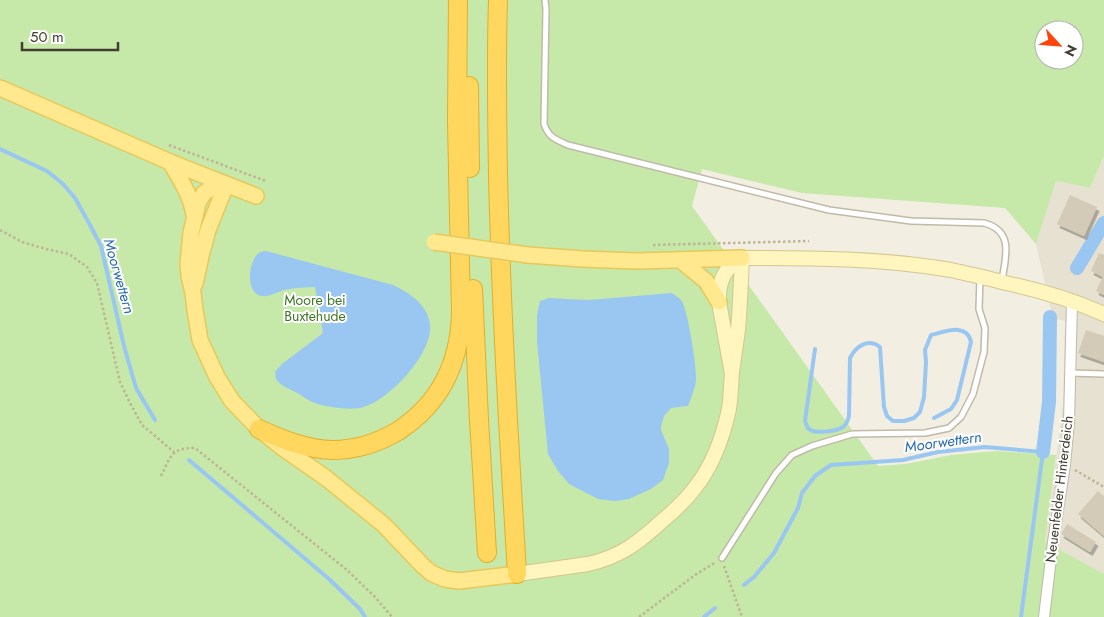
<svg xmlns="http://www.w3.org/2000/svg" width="1104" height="617" viewBox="0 0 1104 617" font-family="Jost,sans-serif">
<defs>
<filter id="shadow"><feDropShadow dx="2.5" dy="4" stdDeviation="0" flood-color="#0004"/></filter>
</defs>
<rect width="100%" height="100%" fill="#f2eee2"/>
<path fill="#e6e1d0" d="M1104 156V574L1045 543 1063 405 1065 321 1053 318 1036 244 1056 181 1090 188Z"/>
<path fill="#c6e8a8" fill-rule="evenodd" d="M0 0H1104V156L1090 188 1056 181 1036 244 1005 208 802 193 702 169 692 206 878 466 906 464 951 455 996 451 1056 455 1045 542 1104 574V617H0ZM1044 30H1074V60H1044Z"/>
<path fill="#9ac7f2" d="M266 251 393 285C410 293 428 305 430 325 433 354 387 403 360 408 349 410 326 407 315 403 309 401 304 397 299 394 292 390 280 386 276 379 275 377 276 374 275 372L282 364 323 333 315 287C305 287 294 288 284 290 277 292 269 297 262 296 245 294 248 261 259 253 260 252 264 251 266 251Z
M672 293C675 295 679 298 681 300 688 309 697 369 696 380 695 389 691 398 688 406L671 408 664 416 661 427V430L669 449V463L663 480 651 489 629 499 615 501 598 499 569 484 558 471 548 454 537 342V315L540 301 549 298 589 300Z"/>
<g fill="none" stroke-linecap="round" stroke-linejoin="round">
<path stroke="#9ac7f2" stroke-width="4" d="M0 149 47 171 63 184 75 198 90 225 101 246 124 346 136 388 155 420
M815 349 805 421C806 423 806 426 808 428 813 435 837 431 843 427 847 424 848 420 849 416L850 358C856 346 868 338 880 347L884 407 887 416 893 421H904L914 418 920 412 924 397 926 362 925 350 931 335C944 332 967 322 971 342L957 400 951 409 934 418
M189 460 329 579 360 609 365 617
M744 585 754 577 774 553 798 508 802 493 815 476 831 465 903 460 938 452 985 447 1043 452 1021 617
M704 617 715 608"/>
<path stroke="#9ac7f2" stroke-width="14" d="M1077 268 1104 223
M1043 452 1049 402 1050 317"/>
</g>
<path fill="#d3cbb7" filter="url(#shadow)" d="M1070 195 1097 207 1084 236 1057 224Z
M1099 253 1104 255V295L1096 291 1103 277 1091 271Z
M1086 330 1104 336V362L1078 353Z
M1098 491 1104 496V536L1078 514Z
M1067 524 1096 542 1090 552 1061 534Z"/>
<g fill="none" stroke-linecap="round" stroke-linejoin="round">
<defs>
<path id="service" d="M545 0 546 9 544 124C549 138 555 139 568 145L829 210 911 221 984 223C1014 231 1006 256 1002 280
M1070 373 1104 374
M722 558 776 473 792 455 812 446 852 434 925 433 949 428 961 417 973 394 984 352 985 328 979 309 980 278"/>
<path id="minor" d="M1044 617 1053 542 1065 465 1069 422 1072 301"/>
<path id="secondary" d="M732 374 719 302C718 283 724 267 742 258 811 258 882 258 951 270 969 274 988 278 1006 283 1039 290 1073 300 1104 314
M517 574 588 564C620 557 638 543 662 521 674 511 685 501 694 489 712 467 723 437 729 409 731 397 731 384 732 372 734 358 736 344 738 330 740 306 741 282 742 258"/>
<path id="primary" d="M0 88 170 162 256 196
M170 162C180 179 191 195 194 215
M226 185 210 189 204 193 198 203 191 233 188 264 189 276 193 293 195 310 200 340 217 377 232 401 259 429 280 446 326 478 384 525 422 565 431 573 445 579 459 581 517 574
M528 255 583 259 636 261 742 258
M680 260 706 281 719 302
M195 284 202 252 208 230 226 185"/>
<path id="motorway" d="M498 0C496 58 497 116 498 174 501 308 509 441 517 574
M469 86 470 168
M473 289 479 420 487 553
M259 429C283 440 306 449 332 450 356 450 378 443 398 431 441 403 460 363 461 312L457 121 458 0"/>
</defs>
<use href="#service" stroke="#c0baa7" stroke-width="8"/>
<use href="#minor" stroke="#c0baa7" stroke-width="12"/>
<use href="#secondary" stroke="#d3c78f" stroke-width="16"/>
<use href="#primary" stroke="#e7c85a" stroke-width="18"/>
<use href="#motorway" stroke="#e2ae2b" stroke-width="20"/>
<path stroke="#bfb495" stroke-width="2.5" stroke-dasharray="2.5 2.5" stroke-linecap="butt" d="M169 145 266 181
M0 230 22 242 46 249 69 254 87 267 97 283 120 382 130 403 142 425 174 452
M653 245 809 241
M1075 470 1104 487
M161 476C171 456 171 448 195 448L347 570 375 597 392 617
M724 566 742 617
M639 617 695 575 716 562"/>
<use href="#service" stroke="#fff" stroke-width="5"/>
<use href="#minor" stroke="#fff" stroke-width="10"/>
<use href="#secondary" stroke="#fff5be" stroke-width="14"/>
<use href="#primary" stroke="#ffe88d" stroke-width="15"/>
<use href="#motorway" stroke="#ffd75f" stroke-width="18"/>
<defs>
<path id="primary-bridge" d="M434 242 528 255"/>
</defs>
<use href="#primary-bridge" stroke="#e7c85a" stroke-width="18" stroke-linecap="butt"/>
<use href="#primary-bridge" stroke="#ffe88d" stroke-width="15"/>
</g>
<g text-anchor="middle" stroke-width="4" stroke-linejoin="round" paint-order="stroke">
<g font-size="14" fill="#3d7625" stroke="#fff">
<text x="315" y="305">Moore bei<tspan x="315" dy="16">Buxtehude</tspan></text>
</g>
<g font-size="14" fill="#433e32" stroke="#fff">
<text transform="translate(1059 489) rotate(-83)" y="5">Neuenfelder Hinterdeich</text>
</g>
<g font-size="15" font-style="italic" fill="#296db1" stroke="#fff">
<text transform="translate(119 276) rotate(74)" y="5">Moorwettern</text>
<text transform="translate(943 442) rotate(-8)" y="5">Moorwettern</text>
</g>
</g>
<g transform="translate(1059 45) rotate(116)"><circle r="24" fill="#ffffff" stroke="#b4b2ad"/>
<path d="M0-4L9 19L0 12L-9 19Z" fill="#ff440b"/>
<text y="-8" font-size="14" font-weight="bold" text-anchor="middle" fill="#433e32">N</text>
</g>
<path d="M22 42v8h96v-8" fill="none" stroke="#433e32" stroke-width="2.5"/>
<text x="30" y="42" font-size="15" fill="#433e32" stroke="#ffffff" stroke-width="4" paint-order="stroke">50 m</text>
</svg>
